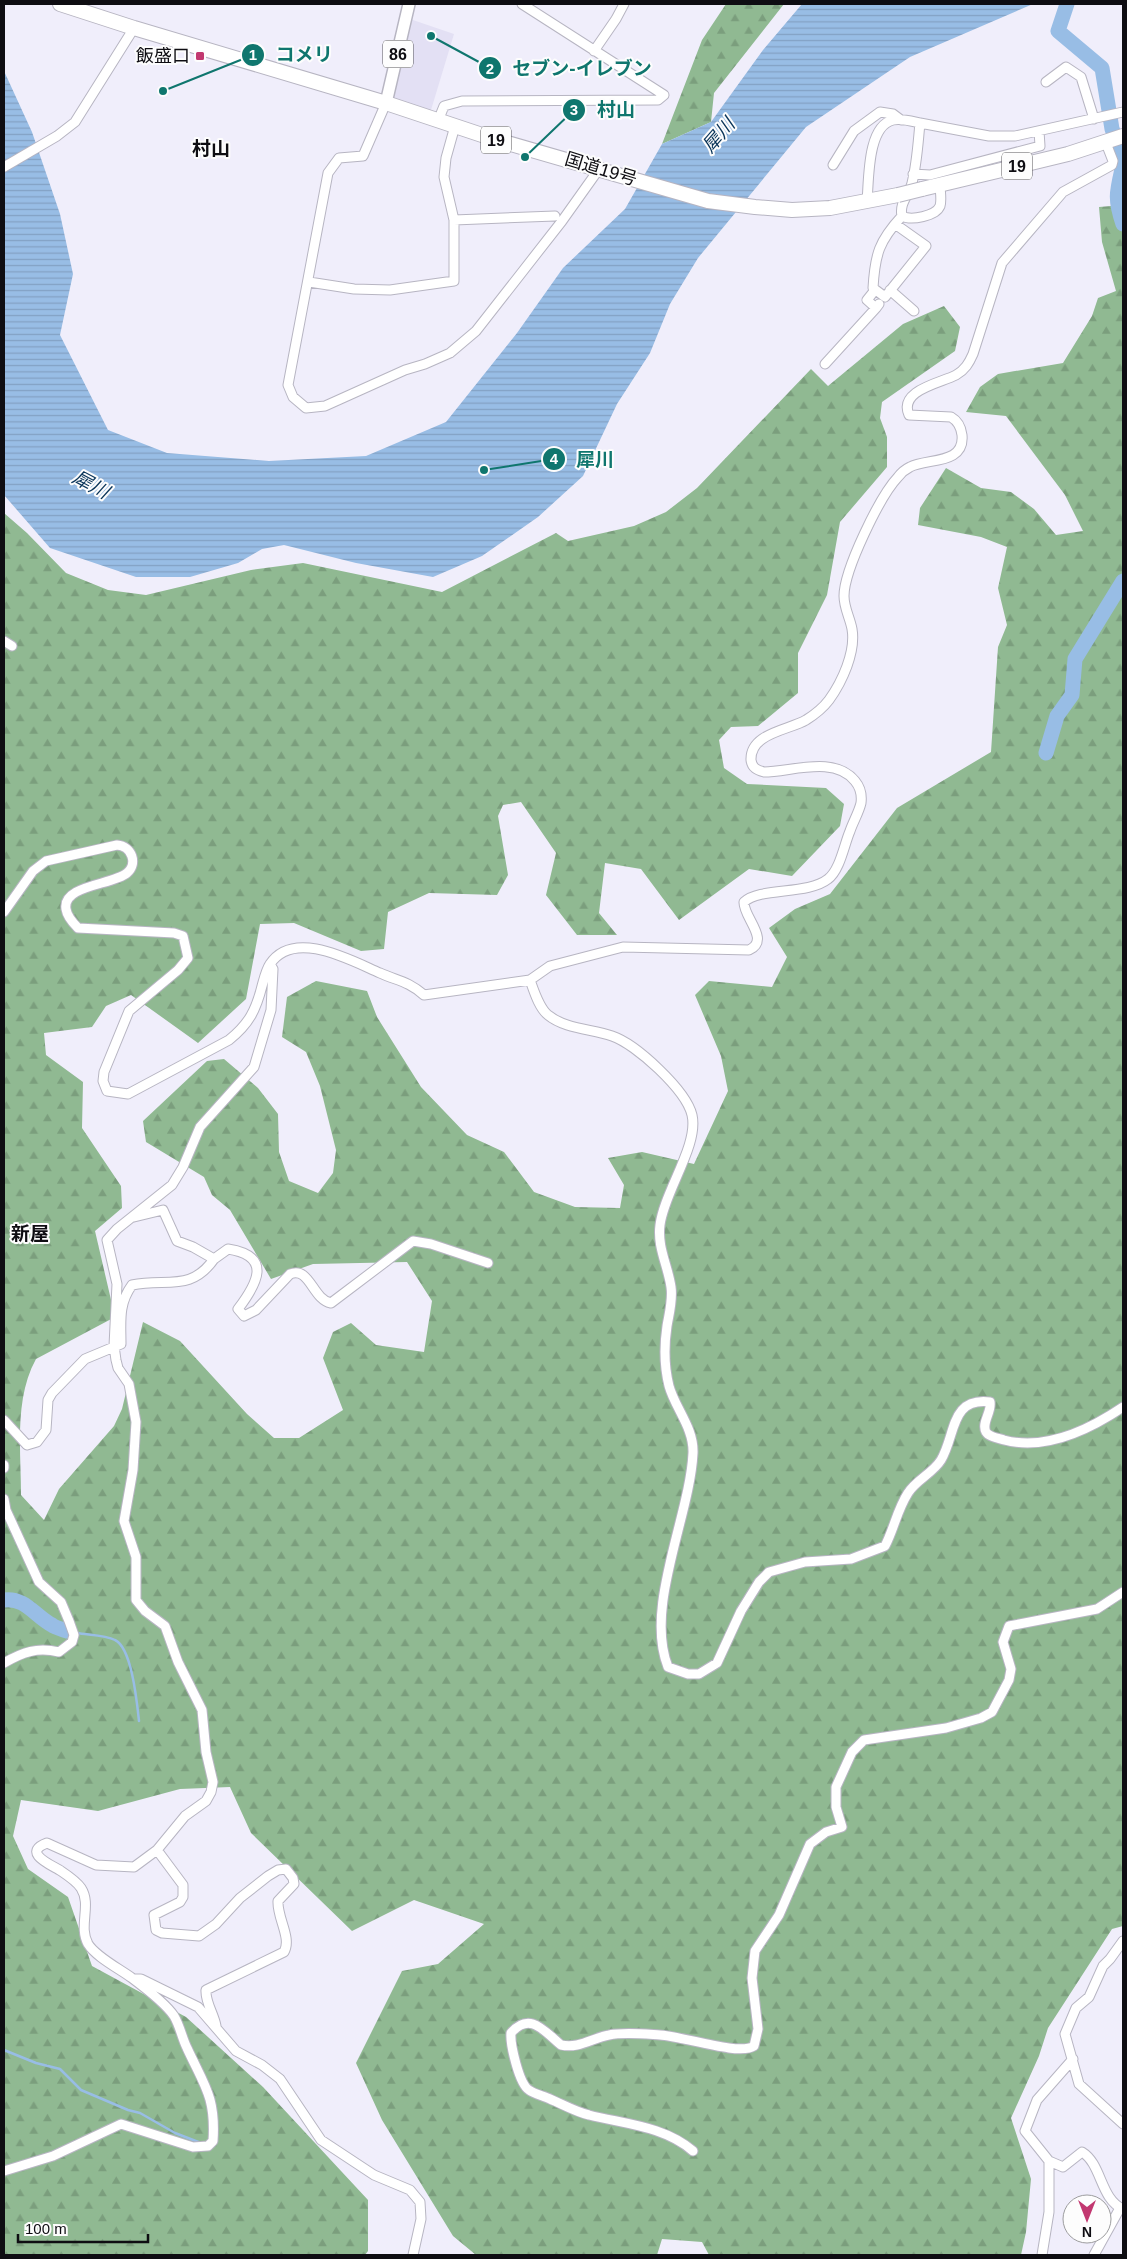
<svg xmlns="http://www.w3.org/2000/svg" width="1127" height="2259" viewBox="0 0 1127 2259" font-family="Arial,'Noto Sans JP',sans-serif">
<defs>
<pattern id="forest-firs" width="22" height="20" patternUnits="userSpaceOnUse" patternTransform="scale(1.25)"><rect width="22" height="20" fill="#90b992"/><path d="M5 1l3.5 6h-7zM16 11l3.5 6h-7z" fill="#7b9e7d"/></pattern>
<pattern id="water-rules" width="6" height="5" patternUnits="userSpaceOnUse" patternTransform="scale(1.25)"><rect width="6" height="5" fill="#98bde5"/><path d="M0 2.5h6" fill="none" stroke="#82a1c3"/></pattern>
</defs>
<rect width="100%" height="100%" fill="#f0eefb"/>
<path fill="#e3e0f4" d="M410 19 454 34 431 110 392 98 397 84Z"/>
<path fill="url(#forest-firs)" d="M726 4H784L714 93 711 122 662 144 702 40Z
M1123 205V1926L1112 1929 1048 2028 1039 2056 1011 2118 1031 2179 1026 2232 1021 2255H709L702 2242 662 2239 657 2255H476L453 2236 382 2120 356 2063 402 1971 438 1964 484 1924 414 1900 352 1931 251 1833 230 1787 180 1789 98 1811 21 1800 13 1836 28 1869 68 1897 92 1966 186 2017 263 2087 368 2200V2251L365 2255H4V513L27 533 66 573 108 590 146 595 251 570 303 563 442 592 556 533 568 541 634 526 666 512 697 488 811 369 828 386 903 324 944 306 960 327 955 351 882 402 880 418 887 437V467L840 522 827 595 798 653V693L758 726 731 727 719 740 724 768 747 784 826 788 844 804 840 826 792 876 749 869 679 920 641 869 605 863 599 913 617 935H577L546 895 556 853 521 802 503 805 498 816 508 875 497 895 429 893 388 912 384 949 361 951 294 923 260 924 246 999 198 1043 131 995 106 1006 92 1027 44 1033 46 1055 83 1082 82 1128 121 1186 122 1208 95 1231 115 1317 36 1359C14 1399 21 1450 21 1495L44 1520 59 1489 114 1426 122 1409 143 1322 180 1341 247 1414 274 1438H299L343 1410 323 1358 333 1332 351 1323 376 1345 424 1352 432 1301 407 1262 313 1264 271 1279 230 1210 212 1195 204 1177 146 1142 143 1121 207 1061 224 1059 258 1088 278 1114 279 1152 289 1181 318 1193 333 1173 336 1150 320 1086 306 1052 282 1037 287 997 316 981 367 991 377 1017 421 1087 467 1135 504 1152 534 1192 575 1207 620 1208 624 1185 608 1158 642 1152 694 1164 728 1091 721 1056 695 995 709 981 772 987 787 957 769 928 795 909 830 894 897 808 991 752 998 647 1007 625 998 588 1007 547 981 537 918 525 920 508 946 468 981 488 1011 492 1034 509 1056 535 1083 531 1065 495 1006 416 966 412 980 387 998 374 1063 363 1092 316 1098 298 1116 291 1102 242 1099 207Z"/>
<path fill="url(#water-rules)" d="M802 4H1033L910 57 806 127 698 258 670 304 650 353 617 404 583 476 538 517 482 556 433 577 356 563 284 545 262 549 238 563 190 577H136L50 548 4 495V71L32 132 60 214 73 274 60 335 108 430 167 453 269 461 366 456 446 422 517 333 563 268 625 209 662 144 711 122 763 50Z"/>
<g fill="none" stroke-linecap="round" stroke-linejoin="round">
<path stroke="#98bde5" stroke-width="2.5" d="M77 1633C88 1635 105 1635 115 1640 132 1648 137 1703 139 1721
M4 2050 36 2063 60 2069 81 2090 128 2110 140 2113 175 2133 201 2143"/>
<path stroke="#98bde5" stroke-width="15" d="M1067 4 1058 31 1102 68 1112 129 1123 155
M1123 165C1117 191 1114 198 1123 224
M1046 753 1057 716 1072 695 1075 659 1123 581
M4 1600C25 1597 35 1616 52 1625 56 1628 62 1629 67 1631"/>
<defs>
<path id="minor" d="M594 51 616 19 624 4
M1046 82 1066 67 1081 77 1094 119
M386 103 363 156 339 158 328 173 288 385 293 397 306 408 325 406 405 370 425 364 450 353 476 331 562 221 599 169
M438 121 444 106 462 101 658 100 664 95 522 4
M920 123 989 136H1015L1123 112
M833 165 854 131 880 112 893 114 901 120
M4 167 57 136 75 122 134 28
M913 174 930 175 1040 146 1039 131
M867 201C869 180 867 126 893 120 901 118 911 121 920 123 918 143 917 163 912 183 909 195 899 203 902 216 911 221 936 216 940 206 942 200 940 191 940 185
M454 220 555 216
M895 224 926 246 885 297 873 288C875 254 879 241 902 216
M309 282 354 289 390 290 454 281V220L444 177 446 158 455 126
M875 290 867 300 876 308 879 304
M890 290 914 311
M825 364 876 308
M4 641 12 646
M4 912 33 871 46 861 117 845C132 846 138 864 127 873 113 885 62 885 66 909 67 916 73 923 78 928L174 933 183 936 188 958 178 970 129 1011 104 1072 103 1081 107 1091 128 1094 229 1040C249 1024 256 1010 262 986 264 979 266 970 270 964 294 928 352 961 380 973 398 981 408 981 424 995L530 980 550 966 623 947 749 950C771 940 743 917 744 902 760 887 808 895 828 879 840 870 844 845 850 831 853 822 859 812 861 803 862 795 860 787 855 781 834 755 791 772 764 772 757 770 752 768 751 760 750 733 789 730 806 720 814 715 823 708 829 700 842 682 856 652 852 629 850 618 844 608 844 596 844 570 880 496 898 477 901 473 906 469 910 467 927 458 965 465 962 435 961 427 958 421 951 417L909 415C898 390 941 383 956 375 965 370 969 363 973 354L1002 263 1063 192 1112 165 1113 161 1106 143
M530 980C534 991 539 1008 548 1015 565 1029 592 1029 612 1036 636 1044 686 1090 692 1115 699 1145 664 1192 660 1225 657 1247 668 1266 671 1287 673 1300 669 1314 667 1326 664 1346 664 1366 669 1386 675 1408 694 1428 693 1453 690 1516 644 1607 668 1667L688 1674H699L717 1663 741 1611 759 1582 769 1572 805 1562 851 1559 885 1546C894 1529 897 1510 908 1493 916 1480 933 1473 941 1460 956 1435 950 1397 990 1402 992 1412 981 1423 986 1432 989 1437 998 1438 1004 1440 1046 1451 1089 1430 1123 1407
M134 1217 163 1210 177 1241 193 1247 214 1259 228 1249C273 1256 257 1284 238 1309L244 1316 256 1310 290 1274C310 1266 312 1299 331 1303L413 1241 431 1244 488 1263
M4 1420 27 1445 37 1442 46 1430 48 1400 52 1393 85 1359 121 1344C121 1322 118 1304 132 1285 167 1278 191 1292 214 1259
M4 1465V1468
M4 1499 6 1510 39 1582 61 1602 69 1621 74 1635 72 1642 59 1652C37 1647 23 1652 4 1663
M157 1850 183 1885V1897L180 1902 154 1915 156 1930 162 1933 199 1936 216 1924 240 1898 268 1876 278 1870 286 1869 293 1878 294 1884 278 1901C277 1918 292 1938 284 1952L206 1990C205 2002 214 2014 216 2026
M1123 1941 1110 1959 1103 1966 1089 1997 1076 2008 1065 2034 1079 2084 1123 2124
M134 1979H141L198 2007 236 2051 262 2065 280 2079 321 2140 374 2175 410 2190 420 2202 421 2219 413 2255
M693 2151C664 2126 624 2124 589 2115 576 2112 562 2104 550 2099 544 2096 534 2094 529 2090 519 2084 510 2044 511 2033 530 2011 544 2031 561 2045 579 2049 592 2038 609 2035 624 2032 644 2034 660 2035 682 2036 739 2056 754 2046L758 2029 752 1978 755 1951 779 1915 810 1844 826 1832 842 1827 836 1807V1787L852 1752 864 1740 946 1728 981 1718 992 1712 1009 1680 1011 1669 1003 1642 1009 1626 1097 1609 1123 1592
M1049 2161 1063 2167 1082 2152C1102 2164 1100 2199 1123 2209
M4 2171 53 2156 121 2124 193 2147 208 2146 213 2141C216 2097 204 2085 187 2048 182 2038 180 2026 174 2016 166 2004 144 1987 132 1978 120 1969 96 1957 88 1944 78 1926 92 1905 81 1888 77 1882 67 1875 61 1871 54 1866 20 1853 47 1843L96 1865 134 1867 157 1850 185 1816 206 1801 211 1792 213 1782 206 1752 202 1710 178 1662 165 1626 145 1611 136 1600V1557L124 1521 133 1470 136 1422 129 1384 118 1368 116 1360 114 1346 117 1284 107 1240 117 1229 172 1185 183 1167 200 1127 254 1067 271 1010 273 969 270 964
M1042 2255 1049 2212V2161L1025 2131 1037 2100 1073 2059
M1094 2255 1120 2208"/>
<path id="major" d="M386 103 409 4"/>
<path id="highway" d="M60 4 134 28 386 103 497 140 708 201 755 207 792 210 830 208 898 195
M922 189 1068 154 1123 136"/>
</defs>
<use href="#minor" stroke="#b7b5c2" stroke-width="11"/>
<use href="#major" stroke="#b7b5c2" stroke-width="14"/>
<use href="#highway" stroke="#b7b5c2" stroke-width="16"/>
<use href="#minor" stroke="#fff" stroke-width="9"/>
<use href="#major" stroke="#fff" stroke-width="11"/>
<use href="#highway" stroke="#fff" stroke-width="14"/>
<defs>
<path id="highway-bridge" d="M898 195 922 189"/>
</defs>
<use href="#highway-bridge" stroke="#b7b5c2" stroke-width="16" stroke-linecap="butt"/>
<use href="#highway-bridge" stroke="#fff" stroke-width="14"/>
</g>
<rect fill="#c23870" stroke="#fdfdfd" stroke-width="2" x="195" y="51" width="10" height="10" rx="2.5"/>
<g text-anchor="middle" stroke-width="4" stroke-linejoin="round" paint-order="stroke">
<g fill="#fdfdfd" stroke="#565558" stroke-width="1">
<rect x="383" y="40.5" width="30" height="27" rx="4"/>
<rect x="481" y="126.5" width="30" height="27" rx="4"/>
<rect x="1002" y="152.5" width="30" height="27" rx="4"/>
</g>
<g font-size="16" font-weight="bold" fill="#0e0d12">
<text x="398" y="60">86</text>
<text x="496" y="146">19</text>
<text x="1017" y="172">19</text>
</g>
<g font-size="18" fill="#0e0d12" stroke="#fdfdfd" text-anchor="end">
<text x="190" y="62">飯盛口</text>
</g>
<g font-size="18" fill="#0e0d12" stroke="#fdfdfd">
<text transform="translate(601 169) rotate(17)" y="6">国道19号</text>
</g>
<g font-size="19" font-style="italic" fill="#083358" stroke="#fdfdfd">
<text transform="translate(718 135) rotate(-49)" y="7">犀川</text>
<text transform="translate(91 484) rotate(28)" y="7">犀川</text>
</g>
<g font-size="19" font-weight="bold" fill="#0e0d12" stroke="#fdfdfd">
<text x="211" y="155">村山</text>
<text x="30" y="1240">新屋</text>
</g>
</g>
<path fill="none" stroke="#0f766e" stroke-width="2" d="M163 91L253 55M431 36L490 68M525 157L574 110M484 470L554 459"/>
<g fill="#0f766e" stroke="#fdfdfd" stroke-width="2">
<circle cx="163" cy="91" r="5"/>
<circle cx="431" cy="36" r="5"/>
<circle cx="525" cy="157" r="5"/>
<circle cx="484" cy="470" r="5"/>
<circle cx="253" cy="55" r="12"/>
<circle cx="490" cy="68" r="12"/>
<circle cx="574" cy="110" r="12"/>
<circle cx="554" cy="459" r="12"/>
</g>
<g font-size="15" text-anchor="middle" font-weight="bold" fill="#fff">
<text x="253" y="60">1</text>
<text x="490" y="74">2</text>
<text x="574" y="115">3</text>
<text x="554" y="464">4</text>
</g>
<g font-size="19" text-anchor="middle" font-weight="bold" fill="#0f766e" stroke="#fdfdfd" stroke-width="4" stroke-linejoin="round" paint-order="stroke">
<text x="304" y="61">コメリ</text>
<text x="582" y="75">セブン-イレブン</text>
<text x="616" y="116">村山</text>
<text x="595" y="466">犀川</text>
</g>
<rect width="1127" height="2259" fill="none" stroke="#0e0d12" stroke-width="10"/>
<g transform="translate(1087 2219) rotate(180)"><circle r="24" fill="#fdfdfd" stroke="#9d9d9f"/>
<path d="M0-4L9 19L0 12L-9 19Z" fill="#c23870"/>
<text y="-8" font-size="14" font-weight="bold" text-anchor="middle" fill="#0e0d12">N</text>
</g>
<path d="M18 2234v8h130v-8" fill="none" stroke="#0e0d12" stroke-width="2.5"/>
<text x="25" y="2234" font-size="15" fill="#0e0d12" stroke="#fdfdfd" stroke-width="4" paint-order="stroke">100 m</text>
</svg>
